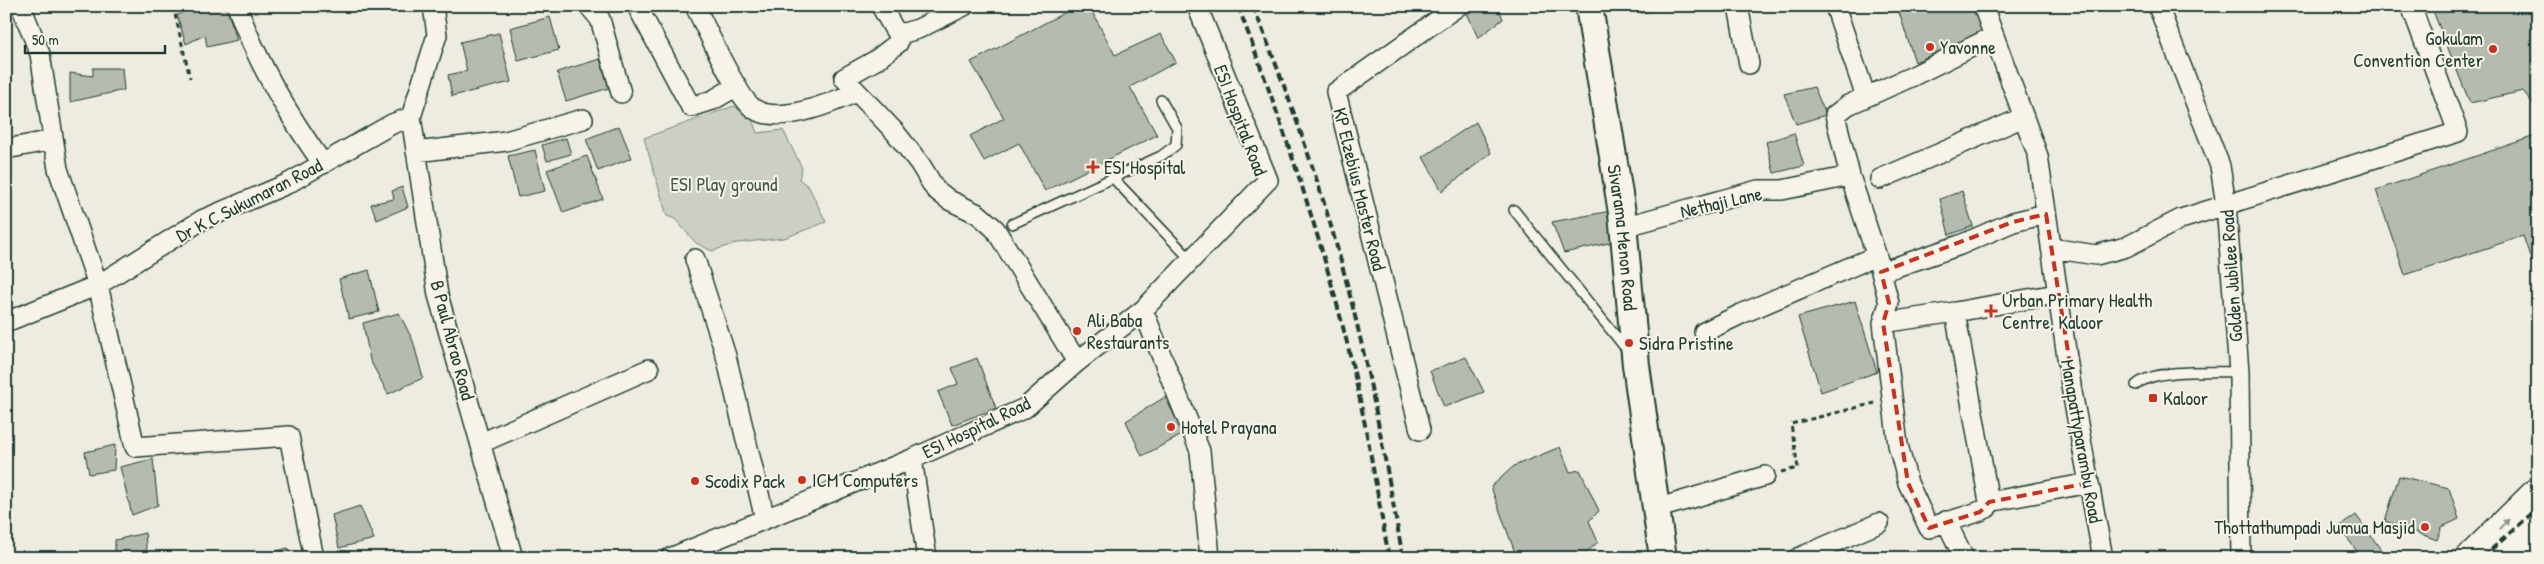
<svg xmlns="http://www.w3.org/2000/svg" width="2544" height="564" viewBox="0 0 2544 564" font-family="'Patrick Hand',sans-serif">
<rect width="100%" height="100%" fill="#eeece1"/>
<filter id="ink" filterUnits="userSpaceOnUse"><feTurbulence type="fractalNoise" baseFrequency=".02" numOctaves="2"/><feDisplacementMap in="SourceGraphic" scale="10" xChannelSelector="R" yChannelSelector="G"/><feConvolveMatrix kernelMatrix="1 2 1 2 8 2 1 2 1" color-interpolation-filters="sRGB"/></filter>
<g filter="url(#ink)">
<path fill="#cccfc4" stroke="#76867c" d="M734 106 752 119 757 133 783 130 802 168 799 179 809 187 826 222 784 238 737 243 712 251 696 243 675 219 667 216 644 138Z"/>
<path fill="#b5bbb0" stroke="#1f3d34" d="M199 6H226L237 40 207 47 205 35 186 44 177 15Z
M1077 6H1089L1115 55 1161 34 1176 62 1130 87 1157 135 1045 191 1019 143 984 161 970 136 1004 118 971 62Z
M1477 6H1498L1503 19 1478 38 1467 13Z
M1640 6H1674L1675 7 1641 13Z
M1897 6H1975L1984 32 1915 62Z
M2431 6H2538V110L2523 91 2470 103Z
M550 17 559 50 518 61 510 28Z
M499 33 511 82 452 96 448 75 467 71 460 42Z
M600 59 609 88 566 101 557 72Z
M93 68H122L124 90 70 102V73L93 76Z
M1814 87 1826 115 1796 124 1784 94Z
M1476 122 1491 153 1442 191 1423 157Z
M619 126 632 158 598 171 586 139Z
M1794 133 1804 166 1774 173 1766 142Z
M2538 135V280L2523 236 2405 275 2376 190Z
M566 138 571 154 547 161 542 145Z
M535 150 545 191 518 197 508 156Z
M587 156 603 199 563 213 547 170Z
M402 187 408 207 377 220 371 204 394 199 392 191Z
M1962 191 1973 226 1949 235 1940 199Z
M1611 211 1613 242 1564 253 1552 222Z
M369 270 379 312 349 319 339 279Z
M1855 301 1877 372 1821 392 1798 317Z
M399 313 413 341 423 378 388 394 370 360 363 323Z
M1466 357 1484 392 1444 407 1430 371Z
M977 358 996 408 952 425 938 392 958 384 952 368Z
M1165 397 1184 434 1142 456 1126 421Z
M115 445 114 470 89 474 85 452Z
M1560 447 1570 472 1580 470 1599 511 1589 521 1598 542 1580 558H1517L1491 487 1514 466Z
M153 459 158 505 132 515 120 467Z
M2399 476 2449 488 2459 519 2442 527 2437 540 2385 521Z
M360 506 374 539 339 548 332 515Z
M2356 515 2387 558H2362L2339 527Z
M145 533 147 558H115V540Z
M2538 541V558H2521Z
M288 548 293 558H250Z"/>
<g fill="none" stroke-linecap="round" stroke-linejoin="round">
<defs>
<path id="lane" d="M1161 100 1177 128 1176 145 1161 156 1113 178 1191 260
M1514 210 1627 350
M1012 224 1113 178
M2136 385C2155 368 2213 372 2239 372"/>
<path id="street" d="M21 6 40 54 58 169 98 285 135 447 289 436 314 558
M237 6C257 63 288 115 323 164
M433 6 437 35 411 117 438 295 513 558
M589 6 600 19 621 93
M637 6 691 107 713 100 737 86
M695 6C706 27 737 98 754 109 779 125 832 103 856 92
M881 6 894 29 900 34 918 29 964 6
M1738 6 1749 64
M1835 6 1866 97
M1983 6 2038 156 2072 392 2103 558
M2158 6 2220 166 2226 205 2239 372 2241 558
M898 43 876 60 844 78 895 132 920 164 935 189 949 200 978 214 995 229 1077 362
M6 149 53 140
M416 152 506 141 583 119
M1880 179 2024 117
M1623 227 1758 190H1782L1850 176
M2051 248 2096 255 2126 247 2181 219 2458 132 2411 6
M695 259 726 356 765 519
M1881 272 1960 245 2013 222 2046 214
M1143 310 1200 451 1210 558
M1955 312 1883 323 1898 445 1908 483 1929 528C1948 520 1969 517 1987 508L1989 502 1955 312 2057 294
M6 322 98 285 202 220 287 184 392 124 411 117
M1883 323 1889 303 1878 260 1850 176 1835 115 1848 105 1913 76 1994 36
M1704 332 1741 314 1876 256
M1420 430 1336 92 1458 6
M481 443 649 369
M912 459 927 558
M1989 502 2089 483
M1656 509 1765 476
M1946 521 1964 558
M670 558 912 459 1025 408 1077 362 1143 310 1268 180 1197 6
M1798 558 1879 523"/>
<g id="secondary">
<path id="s1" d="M1589 6 1622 213 1636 365 1663 558"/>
</g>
<path id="primary" d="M2470 558 2538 491
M2506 558 2538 526"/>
</defs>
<use href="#lane" stroke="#1f3d34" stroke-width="12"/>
<use href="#street" stroke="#1f3d34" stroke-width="22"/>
<use href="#secondary" stroke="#1f3d34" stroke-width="30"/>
<use href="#primary" stroke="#1f3d34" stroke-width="31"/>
<path stroke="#1f3d34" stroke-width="3" stroke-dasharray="5 4" stroke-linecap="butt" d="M173 6 190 78
M1781 472 1798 468 1791 424 1875 403"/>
<use href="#lane" stroke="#f7f3e8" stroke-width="9"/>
<use href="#street" stroke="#f7f3e8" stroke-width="19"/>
<use href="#secondary" stroke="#f7f3e8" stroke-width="26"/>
<use href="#primary" stroke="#f7f3e8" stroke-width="28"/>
<path stroke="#1f3d34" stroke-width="4" stroke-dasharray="8 4" stroke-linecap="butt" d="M1238 6C1278 112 1315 218 1343 327 1363 403 1375 481 1389 558
M1253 6C1293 105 1329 208 1354 312 1374 393 1388 476 1403 558
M2482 558 2538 508"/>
</g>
<defs><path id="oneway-solid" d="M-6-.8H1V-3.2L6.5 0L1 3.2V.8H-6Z" transform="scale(1.25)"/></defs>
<use fill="#8b988e" href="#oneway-solid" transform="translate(2504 524) rotate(-45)"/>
</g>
<path fill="none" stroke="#c8321e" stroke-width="4" stroke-dasharray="10 6" stroke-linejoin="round" d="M2046 214 2089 483 1989 502 1980 512 1929 528 1908 483 1883 323 1889 303 1881 272 2013 222Z"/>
<g fill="#c8321e" stroke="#f7f3e8" stroke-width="2">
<circle cx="1930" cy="47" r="5"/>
<circle cx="2493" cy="49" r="5"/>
<path d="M1090.5 159.5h5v5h5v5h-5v5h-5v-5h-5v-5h5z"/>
<path d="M1988.5 303.5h5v5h5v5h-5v5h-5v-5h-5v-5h5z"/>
<circle cx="1077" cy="331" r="5"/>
<circle cx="1629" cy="343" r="5"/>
<rect x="2148" y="393" width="10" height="10" rx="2.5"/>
<circle cx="1171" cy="427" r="5"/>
<circle cx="802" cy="480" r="5"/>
<circle cx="695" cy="481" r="5"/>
<circle cx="2425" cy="527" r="5"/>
</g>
<g text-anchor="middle" stroke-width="4" stroke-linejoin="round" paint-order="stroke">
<g font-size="19" fill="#1f3d34" stroke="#f7f3e8" text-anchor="start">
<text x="2483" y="45" text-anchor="end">Gokulam<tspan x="2483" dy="22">Convention Center</tspan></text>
<text x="1940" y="54">Yavonne</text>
<text x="1104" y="174">ESI Hospital</text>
<text x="2002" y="307">Urban Primary Health<tspan x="2002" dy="22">Centre, Kaloor</tspan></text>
<text x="1087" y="327">Ali Baba<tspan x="1087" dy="22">Restaurants</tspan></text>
<text x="1639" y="350">Sidra Pristine</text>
<text x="2163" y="405">Kaloor</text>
<text x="1181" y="434">Hotel Prayana</text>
<text x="812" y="487">ICM Computers</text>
<text x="705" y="488">Scodix Pack</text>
<text x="2415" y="534" text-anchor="end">Thottathumpadi Jumua Masjid</text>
</g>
<g font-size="19" fill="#1f3d34" stroke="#f7f3e8">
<text transform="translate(1241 120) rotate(69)" y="7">ESI Hospital Road</text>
<text transform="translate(1360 189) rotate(76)" y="7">KP Elzebius Master Road</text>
<text transform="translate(249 200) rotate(-27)" y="7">Dr K C Sukumaran Road</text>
<text transform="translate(1721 202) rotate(-13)" y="7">Nethaji Lane</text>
<text dy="7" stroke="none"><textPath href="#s1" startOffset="234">Sivarama Menon Road</textPath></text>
<text transform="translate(2231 276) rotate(-94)" y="7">Golden Jubilee Road</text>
<text transform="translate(453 340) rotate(75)" y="7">B Paul Abrao Road</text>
<text transform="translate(976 427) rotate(-26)" y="7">ESI Hospital Road</text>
<text transform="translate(2082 441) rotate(80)" y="7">Manapattyparambu Road</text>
</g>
<g font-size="19" fill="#425a51" stroke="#f7f3e8">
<text x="724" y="191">ESI Play ground</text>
</g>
</g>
<rect width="2544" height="564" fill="none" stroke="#f7f3e8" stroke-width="25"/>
<rect x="12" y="12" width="2519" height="539" fill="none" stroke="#1f3d34" stroke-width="2" filter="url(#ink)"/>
<path d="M25 45v8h140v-8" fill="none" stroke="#1f3d34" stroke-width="2.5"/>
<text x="32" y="45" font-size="15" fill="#1f3d34" stroke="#f7f3e8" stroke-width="4" paint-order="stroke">50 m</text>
</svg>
